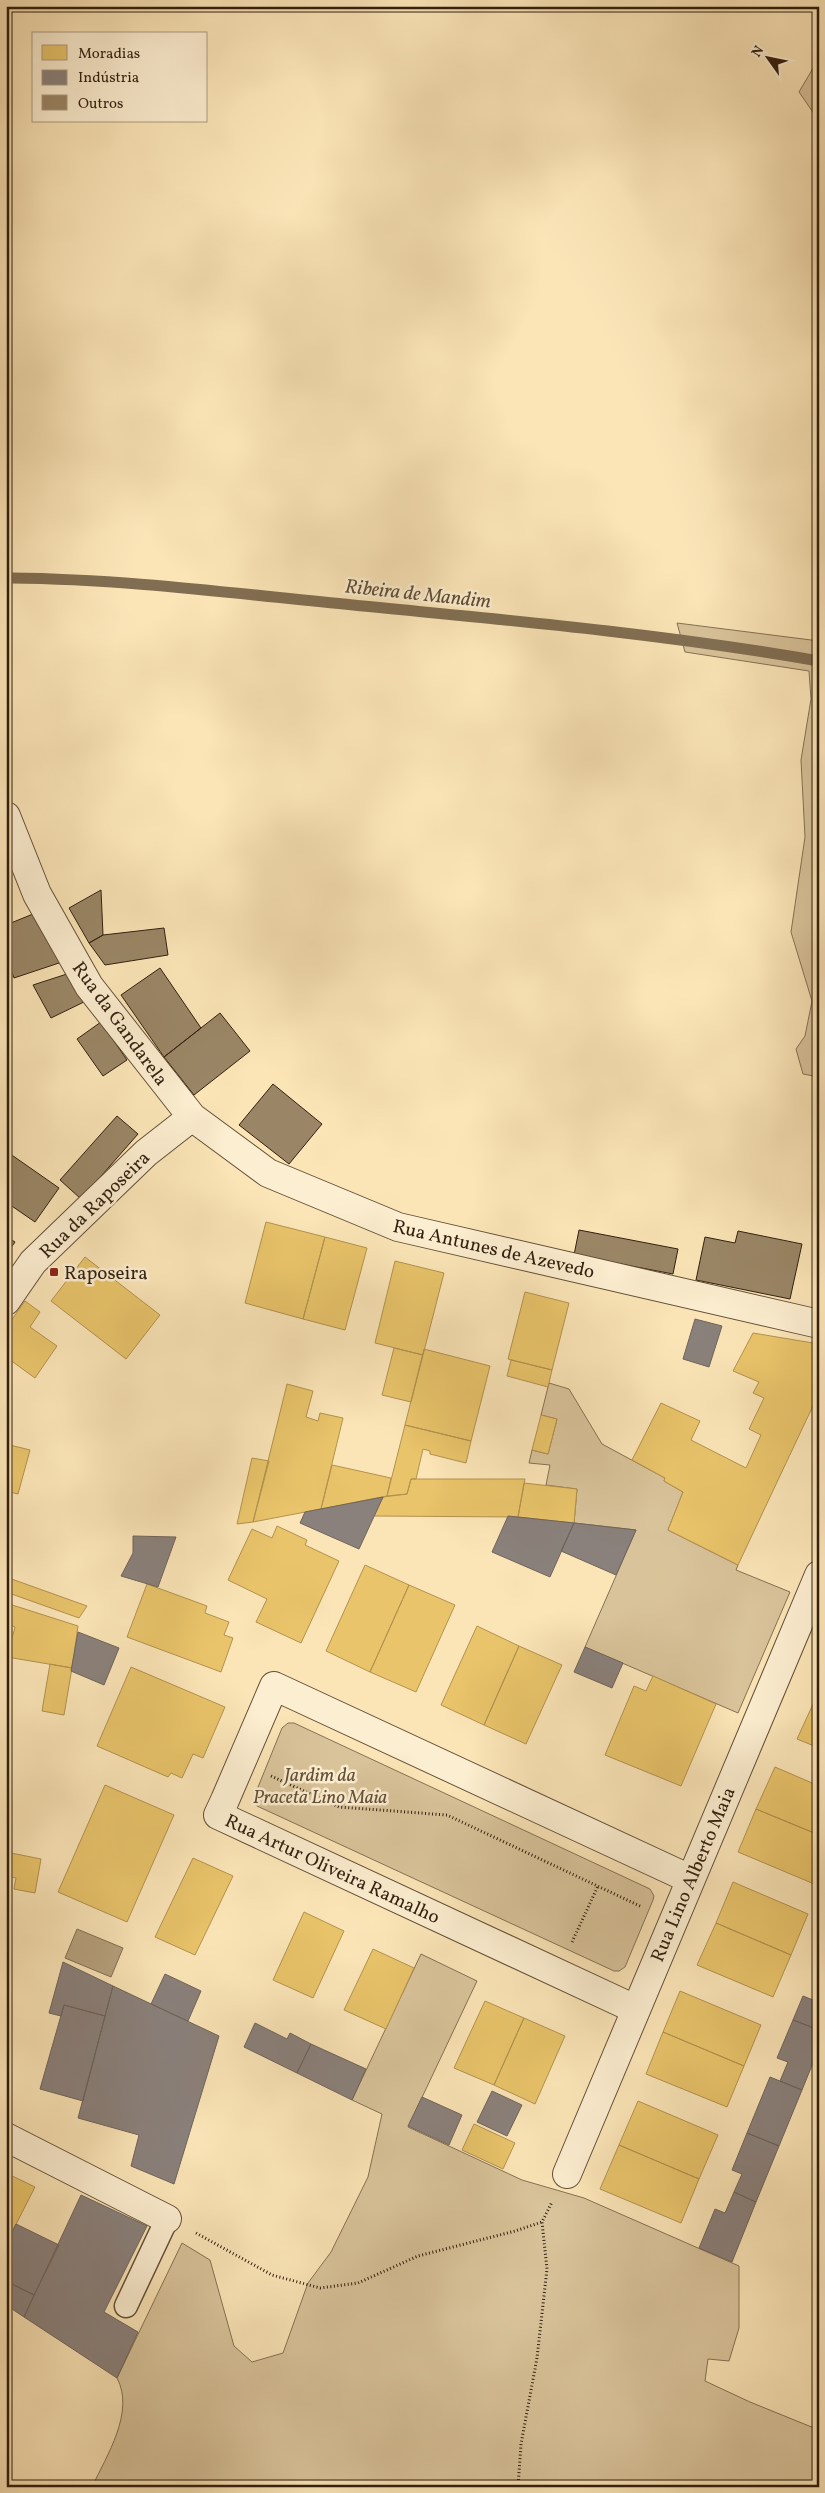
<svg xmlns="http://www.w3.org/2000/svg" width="825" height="2493" viewBox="0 0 825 2493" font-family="Vollkorn,serif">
<rect width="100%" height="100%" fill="#fbe5b7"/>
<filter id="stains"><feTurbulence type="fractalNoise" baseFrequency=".004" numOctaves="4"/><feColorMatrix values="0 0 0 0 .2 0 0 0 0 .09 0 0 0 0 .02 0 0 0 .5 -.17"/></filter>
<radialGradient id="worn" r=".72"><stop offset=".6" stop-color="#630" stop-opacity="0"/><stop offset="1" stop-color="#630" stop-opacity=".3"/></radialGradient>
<path fill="#d9c39a" stroke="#857154" d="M819 58V121L799 92Z
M677 623 819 641V1077L803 1074 796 1049 805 1036 812 1001 791 932 805 837 801 760 811 699 809 671 685 652Z
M549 1383 569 1389 602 1444 665 1478 664 1481 683 1492 668 1530 738 1565 736 1570 790 1592 738 1713 585 1647 636 1530 574 1523 577 1489 546 1485 550 1465 529 1463 532 1450 548 1454 557 1419 541 1415Z
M288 1723H294L650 1889 654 1896 653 1900 625 1967 619 1971H614L257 1806 254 1797 282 1728Z
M421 1954 477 1981 408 2127 522 2180 584 2198 739 2266V2328L729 2361 708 2359 705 2381 750 2402 819 2430V2487H92C107 2455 135 2412 117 2378L182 2243 210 2260 234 2346 252 2362 283 2353 308 2283 331 2252 368 2177 382 2114 352 2100Z"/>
<path fill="#b6a27e" stroke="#816e52" d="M77 1929 123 1948 111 1977 65 1958Z"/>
<path fill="#e9c46a" stroke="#b2924f" d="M266 1222 325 1237 303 1319 245 1303Z
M325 1237 367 1248 345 1330 303 1319Z
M85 1257 160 1315 126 1359 51 1301Z
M395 1261 444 1273 423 1355 375 1343Z
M525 1292 569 1303 552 1370 508 1359Z
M25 1301 40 1312 30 1327 57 1346 35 1378 6 1357V1328Z
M753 1333 819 1344V1393L738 1565 668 1530 683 1492 664 1481 665 1478 632 1460 661 1403 700 1421 691 1440 746 1468 761 1435 749 1429 764 1398 753 1393 759 1382 733 1371Z
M394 1348 423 1355 411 1402 382 1395Z
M424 1349 490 1366 471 1441 405 1425Z
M511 1360 552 1370 548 1387 507 1376Z
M287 1384 313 1391 306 1417 318 1421 320 1413 343 1418 321 1509 253 1522Z
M541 1415 557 1419 548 1454 532 1450Z
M405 1425 471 1441 466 1463 430 1454V1451L423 1449 416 1479H411L407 1494 387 1496Z
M6 1444 30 1450 18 1494 6 1491Z
M252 1458 269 1461 253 1522 237 1524Z
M332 1465 391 1478 387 1496 321 1509Z
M411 1479H525L518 1517 374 1516 383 1497 407 1494Z
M524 1483 577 1489 574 1523 518 1517Z
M277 1526 307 1540 305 1545 339 1561 301 1643 256 1622 267 1599 228 1580 252 1529 272 1538Z
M365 1565 409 1585 370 1672 326 1651Z
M6 1577 87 1606 79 1618 6 1592Z
M147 1584 207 1606 205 1613 229 1622 224 1635 233 1638 221 1672 127 1637Z
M409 1585 455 1605 416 1692 370 1672Z
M6 1603 78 1626 72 1668 7 1657 15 1627 6 1623Z
M477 1626 519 1646 484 1725 441 1705Z
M519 1646 562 1665 526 1744 484 1725Z
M50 1664 72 1668 64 1715 42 1711Z
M131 1667 225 1707 203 1758 193 1754 182 1778 171 1773 168 1777 97 1746Z
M653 1676 716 1704 681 1786 605 1755 634 1686 646 1691Z
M814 1702 819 1704V1748L797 1739Z
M775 1767 819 1786V1835L756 1809Z
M105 1785 174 1815 127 1922 58 1892Z
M756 1809 819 1835V1886L738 1852Z
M6 1852 41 1859 35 1893 14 1889 16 1878 6 1876Z
M193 1858 233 1876 195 1955 155 1937Z
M733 1882 808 1914 791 1955 716 1923Z
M304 1912 344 1931 313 1998 273 1980Z
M716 1923 791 1955 773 1997 697 1965Z
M373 1949 414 1968 386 2029 344 2010Z
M680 1991 761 2025 744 2066 663 2032Z
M485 2001 524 2018 494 2085 454 2068Z
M524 2018 565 2036 535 2104 494 2085Z
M663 2032 744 2066 727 2107 646 2074Z
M638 2101 718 2135 699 2179 619 2145Z
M474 2124 515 2143 503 2169 462 2150Z
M619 2145 699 2179 681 2223 600 2189Z
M6 2173 35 2187 6 2244Z"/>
<path fill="#8a817c" stroke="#6f645b" d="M695 1319 722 1326 709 1367 683 1359Z
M383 1497 359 1549 300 1523 305 1512Z
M508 1516 574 1523 550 1577 492 1552Z
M574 1523 636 1530 616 1575 561 1551Z
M133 1536 176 1537 158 1587 121 1576 133 1553Z
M78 1632 119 1648 104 1685 71 1671Z
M585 1647 623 1663 612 1688 574 1672Z
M63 1962 113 1986 105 2016 64 2005 61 2016 49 2013Z
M165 1974 201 1991 188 2021 151 2004Z
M819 1985V2030L793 2020 803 1996 813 2000Z
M113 1986 219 2036 174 2184 131 2166 139 2135 78 2118Z
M64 2005 105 2016 83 2101 40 2089Z
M793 2020 819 2030V2048L802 2090 780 2081 788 2062 777 2058Z
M255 2023 287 2039 290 2033 311 2044 297 2073 244 2047Z
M311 2044 366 2069 352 2100 297 2073Z
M770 2077 802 2090 779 2146 747 2133Z
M492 2091 522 2105 507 2136 477 2122Z
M422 2097 462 2115 449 2145 408 2126Z
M747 2133 779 2146 756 2202 734 2192 742 2174 732 2170Z
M734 2192 756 2202 732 2262 699 2248 715 2209 725 2213Z
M81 2195 147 2226 104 2312 138 2332 117 2378 24 2317Z
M16 2224 59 2245 34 2295 6 2281V2244Z
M6 2281 34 2295 24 2317 6 2305Z"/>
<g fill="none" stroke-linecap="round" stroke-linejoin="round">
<path stroke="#816e52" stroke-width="11" d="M11 578C125 579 239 594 353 605 508 620 665 634 819 661"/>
</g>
<path fill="#9a8666" stroke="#311f0f" d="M101 890 103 935 89 943 69 908Z
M33 914 65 961 14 978 6 957V925Z
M164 928 168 955 105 965 89 943 103 935Z
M160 968 201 1028 164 1057 121 995Z
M70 973 88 1000 51 1018 33 985Z
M220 1013 250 1051 194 1095 164 1057Z
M101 1022 127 1060 103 1076 77 1039Z
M273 1084 322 1124 289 1164 239 1125Z
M117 1116 138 1134 81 1199 60 1180Z
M6 1151 59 1188 35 1222 6 1202Z
M579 1230 678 1249 673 1274 574 1255Z
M738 1231 802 1244 790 1299 696 1280 705 1237 735 1243Z
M6 1236 15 1242 6 1255Z"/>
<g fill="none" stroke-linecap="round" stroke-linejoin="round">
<defs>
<path id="lane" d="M126 2306 167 2219"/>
<path id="street" d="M6 816 37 894 89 986 192 1117 268 1173 398 1227 819 1324
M6 1301 33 1262 146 1153 192 1117
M635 2009 218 1815 225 1800 274 1686 690 1879
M6 2137 167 2219
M567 2174 819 1575"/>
</defs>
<use href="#lane" stroke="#645039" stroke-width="25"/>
<use href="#street" stroke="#645039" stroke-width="30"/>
<path stroke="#311f0f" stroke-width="3" stroke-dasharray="1 2.5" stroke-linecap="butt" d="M271 1776 339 1807 447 1815 642 1907
M572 1942 598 1886
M196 2233 272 2275 320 2288 358 2283 418 2256 515 2231 542 2222
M518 2487 521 2444 537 2358 547 2269 542 2222 552 2202"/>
<use href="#lane" stroke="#fceed0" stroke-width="22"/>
<use href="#street" stroke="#fceed0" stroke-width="28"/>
</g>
<rect fill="#8f2418" stroke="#fceed0" stroke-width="2" x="49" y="1267" width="10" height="10" rx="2.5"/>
<g text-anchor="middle" stroke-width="5" stroke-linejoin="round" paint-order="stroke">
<g font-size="19" fill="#311f0f" stroke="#fceed0">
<text transform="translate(121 1023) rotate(54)" y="7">Rua da Gandarela</text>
<text transform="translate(94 1204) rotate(-44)" y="7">Rua da Raposeira</text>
<text transform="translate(494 1248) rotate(13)" y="7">Rua Antunes de Azevedo</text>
<text transform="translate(333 1868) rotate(25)" y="7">Rua Artur Oliveira Ramalho</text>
<text transform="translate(692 1874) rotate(-67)" y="7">Rua Lino Alberto Maia</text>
</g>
<g font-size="19" fill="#311f0f" stroke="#fceed0" text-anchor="start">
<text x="64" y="1279">Raposeira</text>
</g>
<g font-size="19" font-style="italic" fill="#635039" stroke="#fceed0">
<text x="320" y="1781">Jardim da<tspan x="320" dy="22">Praceta Lino Maia</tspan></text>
</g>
<g font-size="20" font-style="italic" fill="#604d36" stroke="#fceed0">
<text transform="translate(418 593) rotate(6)" y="7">Ribeira de Mandim</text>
</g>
</g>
<rect width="825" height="2493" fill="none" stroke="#fbe5b7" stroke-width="25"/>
<rect x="8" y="8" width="810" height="2478" fill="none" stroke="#311f0f" stroke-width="2.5"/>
<rect x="12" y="12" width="800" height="2468" fill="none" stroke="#311f0f"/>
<rect x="32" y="32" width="175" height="90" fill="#fceed0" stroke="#ab9b83"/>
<rect x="42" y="45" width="25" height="15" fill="#e9c46a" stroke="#ab9b83"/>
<text x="78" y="58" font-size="15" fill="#311f0f">Moradias</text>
<rect x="42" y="70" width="25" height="15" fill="#8a817c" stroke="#ab9b83"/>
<text x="78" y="82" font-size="15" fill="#311f0f">Indústria</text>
<rect x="42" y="95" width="25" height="15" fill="#9a8666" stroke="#ab9b83"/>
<text x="78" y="108" font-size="15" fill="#311f0f">Outros</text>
<g transform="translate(768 58) rotate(303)" stroke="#fceed0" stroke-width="4" paint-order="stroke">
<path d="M0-4L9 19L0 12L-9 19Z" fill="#311f0f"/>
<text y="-8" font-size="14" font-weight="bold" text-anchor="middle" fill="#311f0f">N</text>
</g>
<rect width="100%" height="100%" filter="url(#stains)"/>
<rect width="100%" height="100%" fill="url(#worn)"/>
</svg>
